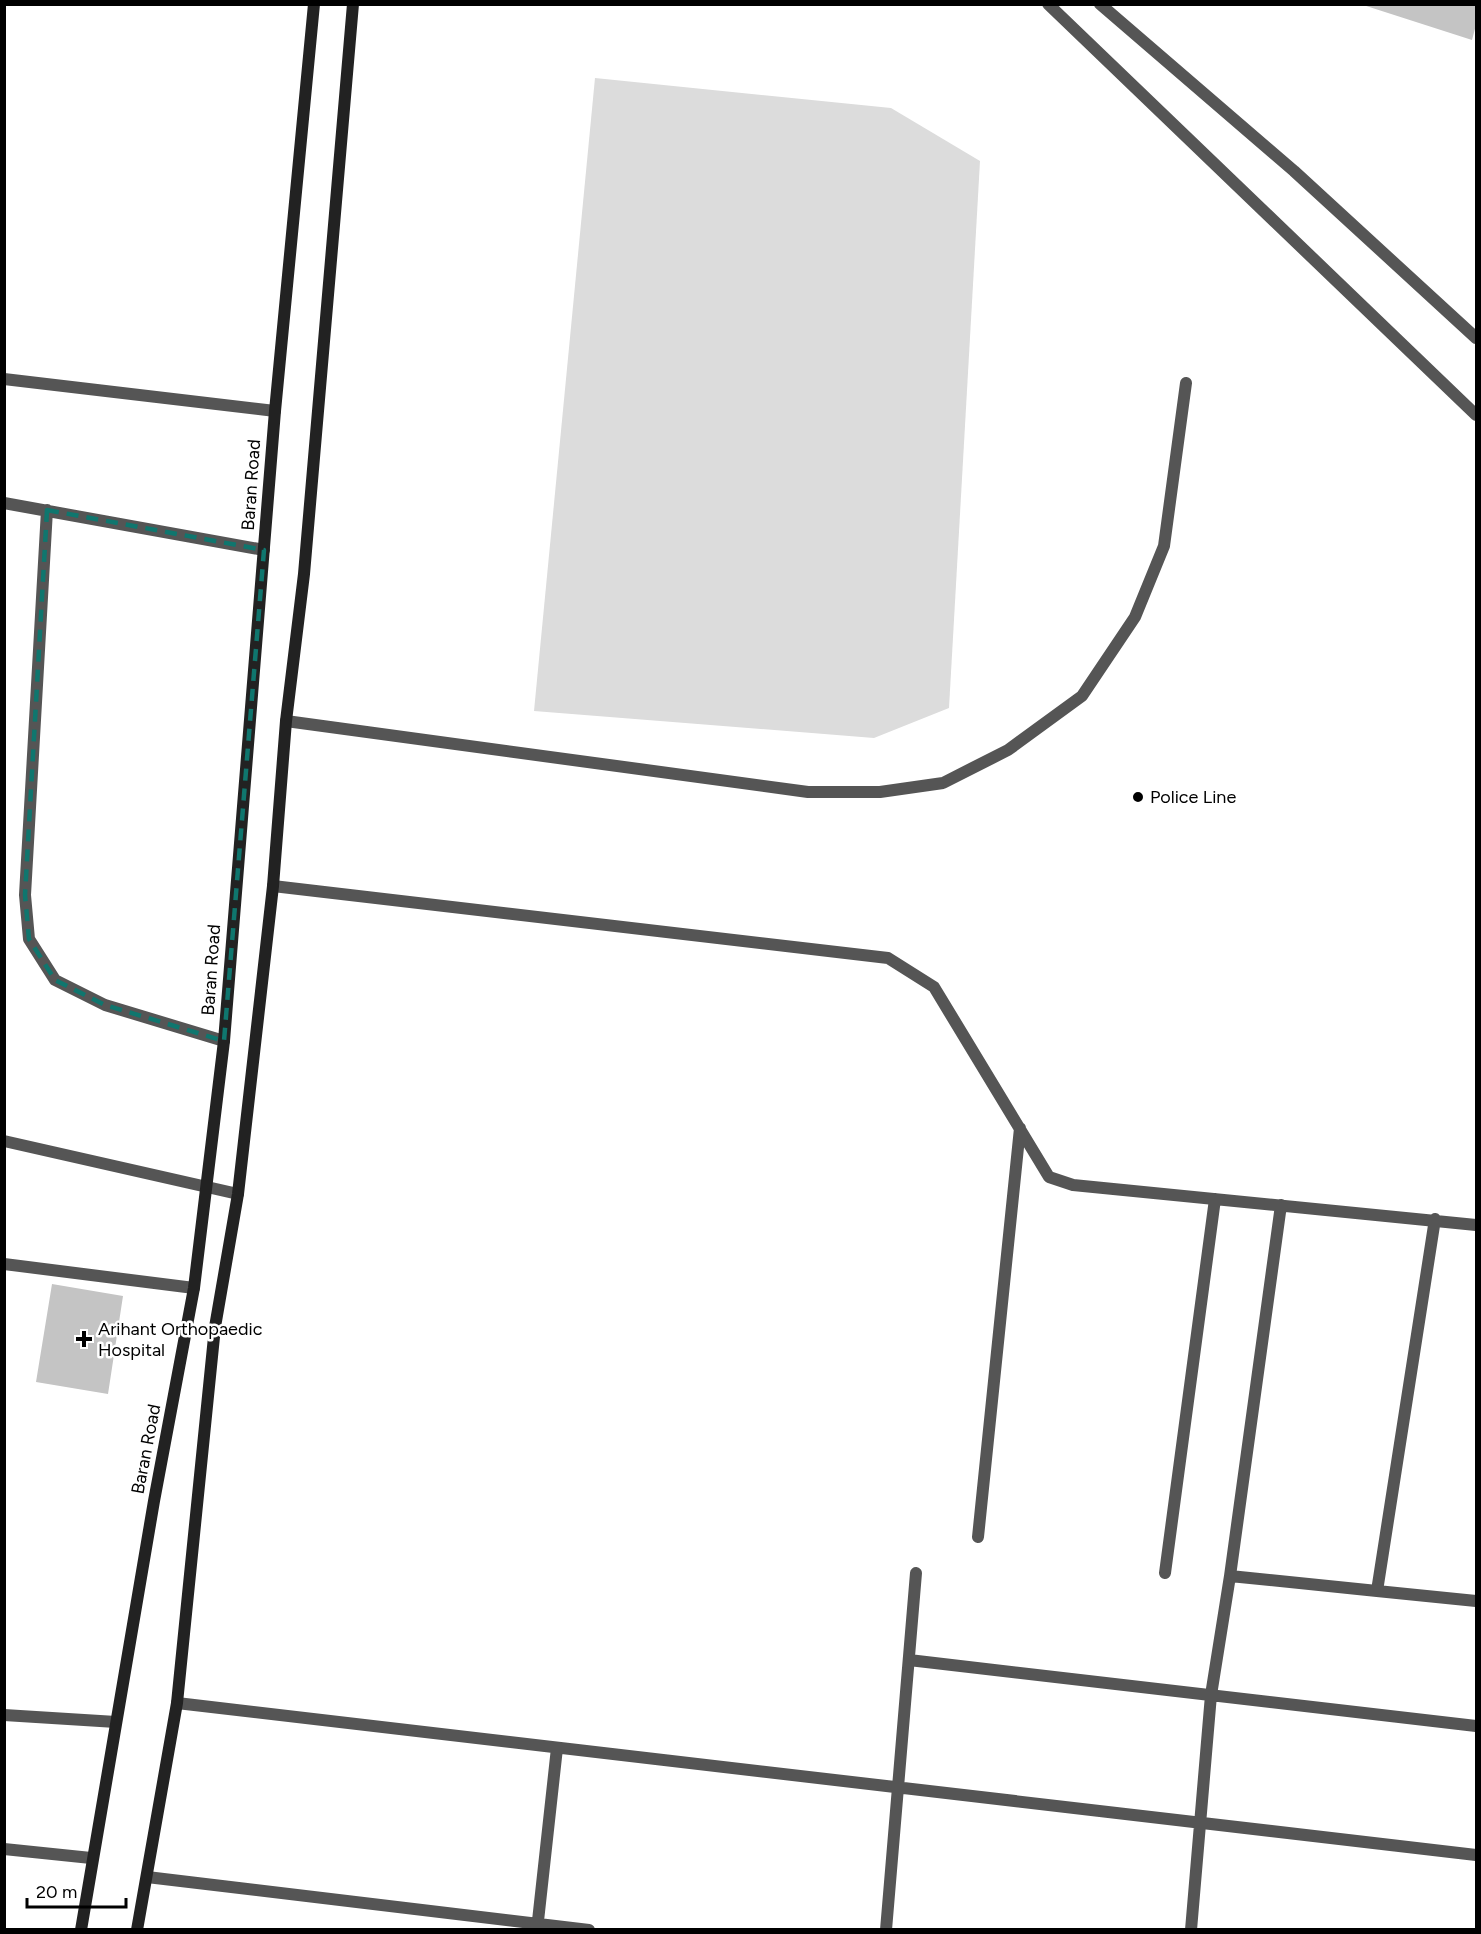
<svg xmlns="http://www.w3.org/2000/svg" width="1481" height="1934" viewBox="0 0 1481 1934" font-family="Figtree,sans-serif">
<rect width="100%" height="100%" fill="#fff"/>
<path fill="#dcdcdc" d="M595 78 891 108 980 161 949 708 874 738 534 711Z"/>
<path fill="#c4c4c4" d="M1360 4H1476V25L1472 40Z
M52 1284 123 1296 108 1394 36 1382Z"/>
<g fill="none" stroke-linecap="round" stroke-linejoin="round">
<path stroke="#555" stroke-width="12" d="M286 721 808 792H880L943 783 1008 750 1082 696 1135 617 1164 546 1186 383"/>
<path stroke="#555" stroke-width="12" d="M4 379 275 411
M4 503 264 550
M47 510 25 895 29 939 55 980 105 1005 224 1041
M273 886 888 958 934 987 1049 1177 1073 1185 1476 1225
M4 1141 238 1194
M1281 1205 1230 1576 1377 1591 1435 1219
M4 1264 194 1288
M978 1537 1020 1128
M1165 1573 1215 1199
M1377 1591 1476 1601
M909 1660 1476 1726
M177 1703 1476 1855
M4 1715 116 1722
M4 1849 91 1858
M147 1877 589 1930
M537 1930 557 1748
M886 1930 916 1573
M1191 1930 1211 1695 1230 1576"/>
<path stroke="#555" stroke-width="12" d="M1048 4 1476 415
M1100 4 1294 171 1476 338"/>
<path stroke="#222" stroke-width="12" d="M81 1930 154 1501 194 1288 224 1041 275 411 314 4
M137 1930 177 1703 215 1327 238 1194 273 886 286 721 304 574 353 4"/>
</g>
<path fill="none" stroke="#0f766e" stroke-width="4.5" stroke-dasharray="12 8" stroke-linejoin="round" d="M47 510 264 550 224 1041 105 1005 55 980 29 939 25 895Z"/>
<g fill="#000" stroke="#fff" stroke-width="2">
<circle cx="1138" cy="797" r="6"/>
<path d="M81 1330h6v6h6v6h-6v6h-6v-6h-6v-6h6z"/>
</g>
<g text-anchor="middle" stroke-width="5" stroke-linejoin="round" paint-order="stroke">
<g font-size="18" fill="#000" stroke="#fff">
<text transform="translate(251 485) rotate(-86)" y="6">Baran Road</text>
<text transform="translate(211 970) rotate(-86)" y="6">Baran Road</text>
<text transform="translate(146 1449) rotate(-79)" y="6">Baran Road</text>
</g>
<g font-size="18" fill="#000" stroke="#fff" text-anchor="start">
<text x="1150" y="803">Police Line</text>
<text x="98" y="1335">Arihant Orthopaedic<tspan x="98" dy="21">Hospital</tspan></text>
</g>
</g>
<rect width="1481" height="1934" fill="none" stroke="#000000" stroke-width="12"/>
<path d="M27 1898v9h99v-9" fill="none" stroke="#000000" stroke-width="3"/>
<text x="36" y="1898" font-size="18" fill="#000000" stroke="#ffffff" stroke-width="4.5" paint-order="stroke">20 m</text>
</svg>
